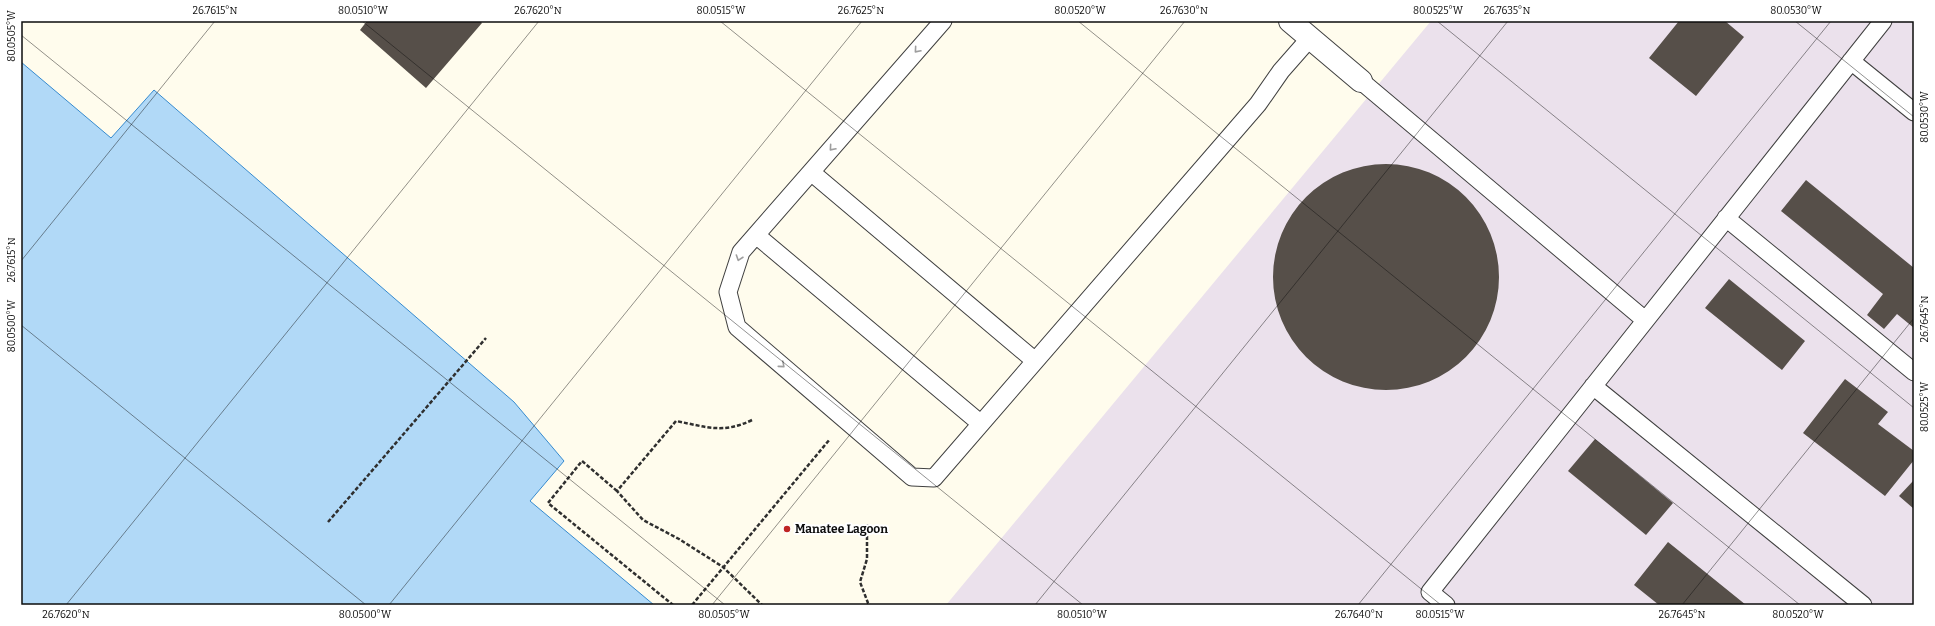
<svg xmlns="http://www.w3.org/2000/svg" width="1935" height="626" viewBox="0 0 1935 626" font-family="Bitter,serif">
<rect width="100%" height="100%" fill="#fffced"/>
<path fill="#ebe1ec" d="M1431 21H1914V605H946Z"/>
<path fill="#b1d9f7" stroke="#378bcf" d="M21 62 111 138 154 90 514 402 564 461 530 501 654 605H21Z"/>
<path fill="#564f49" d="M367 21H480L482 23 426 88 360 30Z
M1679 21H1725L1744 37 1696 96 1649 58Z
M1273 277a113 113 0 1 1 226 0a113 113 0 1 1-226 0Z
M1806 180 1914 268V328L1897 314 1884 329 1867 315 1883 294 1781 211Z
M1729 279 1805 341 1782 370 1705 308Z
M1845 379 1888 412 1878 424 1914 451V460L1885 496 1803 433Z
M1595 439 1673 503 1646 535 1568 471Z
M1914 480V509L1899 496Z
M1668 542 1746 605H1659L1634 585Z"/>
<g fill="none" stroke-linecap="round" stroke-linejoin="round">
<defs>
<path id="lane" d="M943 21 741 252 728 292 737 327 912 477 934 478 1258 104 1281 71 1310 38
M1851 61 1914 112
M1361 81 1645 320
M811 172 1034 360
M1726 218 1914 372
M756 235 980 423
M1593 386 1863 605
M1446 605 1430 592 1883 21"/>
<path id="street" d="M1290 21 1361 81"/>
</defs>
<use href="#lane" stroke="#404040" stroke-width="19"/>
<use href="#street" stroke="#404040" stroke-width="24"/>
<path stroke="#2f2f2f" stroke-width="2.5" stroke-dasharray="4 2" stroke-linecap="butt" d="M752 420C723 434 707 427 676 421L617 491 643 520 679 539 723 567 762 605
M617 491 582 461 548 503 673 605
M328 522 486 338
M867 524V559L860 582 868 603 870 605
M692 605 830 439"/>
<use href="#lane" stroke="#fff" stroke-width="17"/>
<use href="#street" stroke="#fff" stroke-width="22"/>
</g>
<defs><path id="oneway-chevron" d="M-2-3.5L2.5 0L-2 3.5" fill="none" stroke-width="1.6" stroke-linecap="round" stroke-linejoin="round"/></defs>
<g stroke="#9e9e9e">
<use href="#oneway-chevron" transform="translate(917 50) rotate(131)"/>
<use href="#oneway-chevron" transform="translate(832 148) rotate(131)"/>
<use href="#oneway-chevron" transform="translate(739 258) rotate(109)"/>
<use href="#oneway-chevron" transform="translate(782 365) rotate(41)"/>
</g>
<path fill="none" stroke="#0d0d0d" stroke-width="1" stroke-opacity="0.45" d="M362 21 1083 605M720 21 1441 605M1078 21 1800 605M1437 21 1914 408M1795 21 1914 117M21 35 725 605M21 261 215 21M21 325 366 605M66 605 539 21M389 605 862 21M712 605 1185 21M1035 605 1508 21M1358 605 1831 21M1682 605 1914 318"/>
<circle fill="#bf2423" stroke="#fff" stroke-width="1.5" cx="787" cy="529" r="4"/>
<g text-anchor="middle" stroke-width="4" stroke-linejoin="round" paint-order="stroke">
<g font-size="12" font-weight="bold" fill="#0d0d0d" stroke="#fff" text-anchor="start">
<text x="795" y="533">Manatee Lagoon</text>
</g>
</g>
<rect width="1935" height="626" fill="none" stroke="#ffffff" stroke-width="44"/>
<rect x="22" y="22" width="1891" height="582" fill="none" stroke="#0d0d0d" stroke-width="1.5"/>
<g font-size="10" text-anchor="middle" fill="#0d0d0d">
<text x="215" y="14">26.7615°N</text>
<text x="363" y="14">80.0510°W</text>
<text x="538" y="14">26.7620°N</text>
<text x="721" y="14">80.0515°W</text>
<text x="861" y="14">26.7625°N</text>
<text x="1080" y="14">80.0520°W</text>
<text x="1184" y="14">26.7630°N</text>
<text x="1438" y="14">80.0525°W</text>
<text x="1507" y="14">26.7635°N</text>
<text x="1796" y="14">80.0530°W</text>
<text transform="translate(11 36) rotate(-90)" y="4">80.0505°W</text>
<text transform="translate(1924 117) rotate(-90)" y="4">80.0530°W</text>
<text transform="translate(11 260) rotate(-90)" y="4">26.7615°N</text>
<text transform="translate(1924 319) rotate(-90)" y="4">26.7645°N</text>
<text transform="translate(11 326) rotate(-90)" y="4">80.0500°W</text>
<text transform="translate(1924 407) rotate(-90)" y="4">80.0525°W</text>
<text x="66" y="618">26.7620°N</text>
<text x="365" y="618">80.0500°W</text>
<text x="724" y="618">80.0505°W</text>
<text x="1082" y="618">80.0510°W</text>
<text x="1359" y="618">26.7640°N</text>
<text x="1440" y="618">80.0515°W</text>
<text x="1682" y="618">26.7645°N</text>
<text x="1798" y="618">80.0520°W</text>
</g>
</svg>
